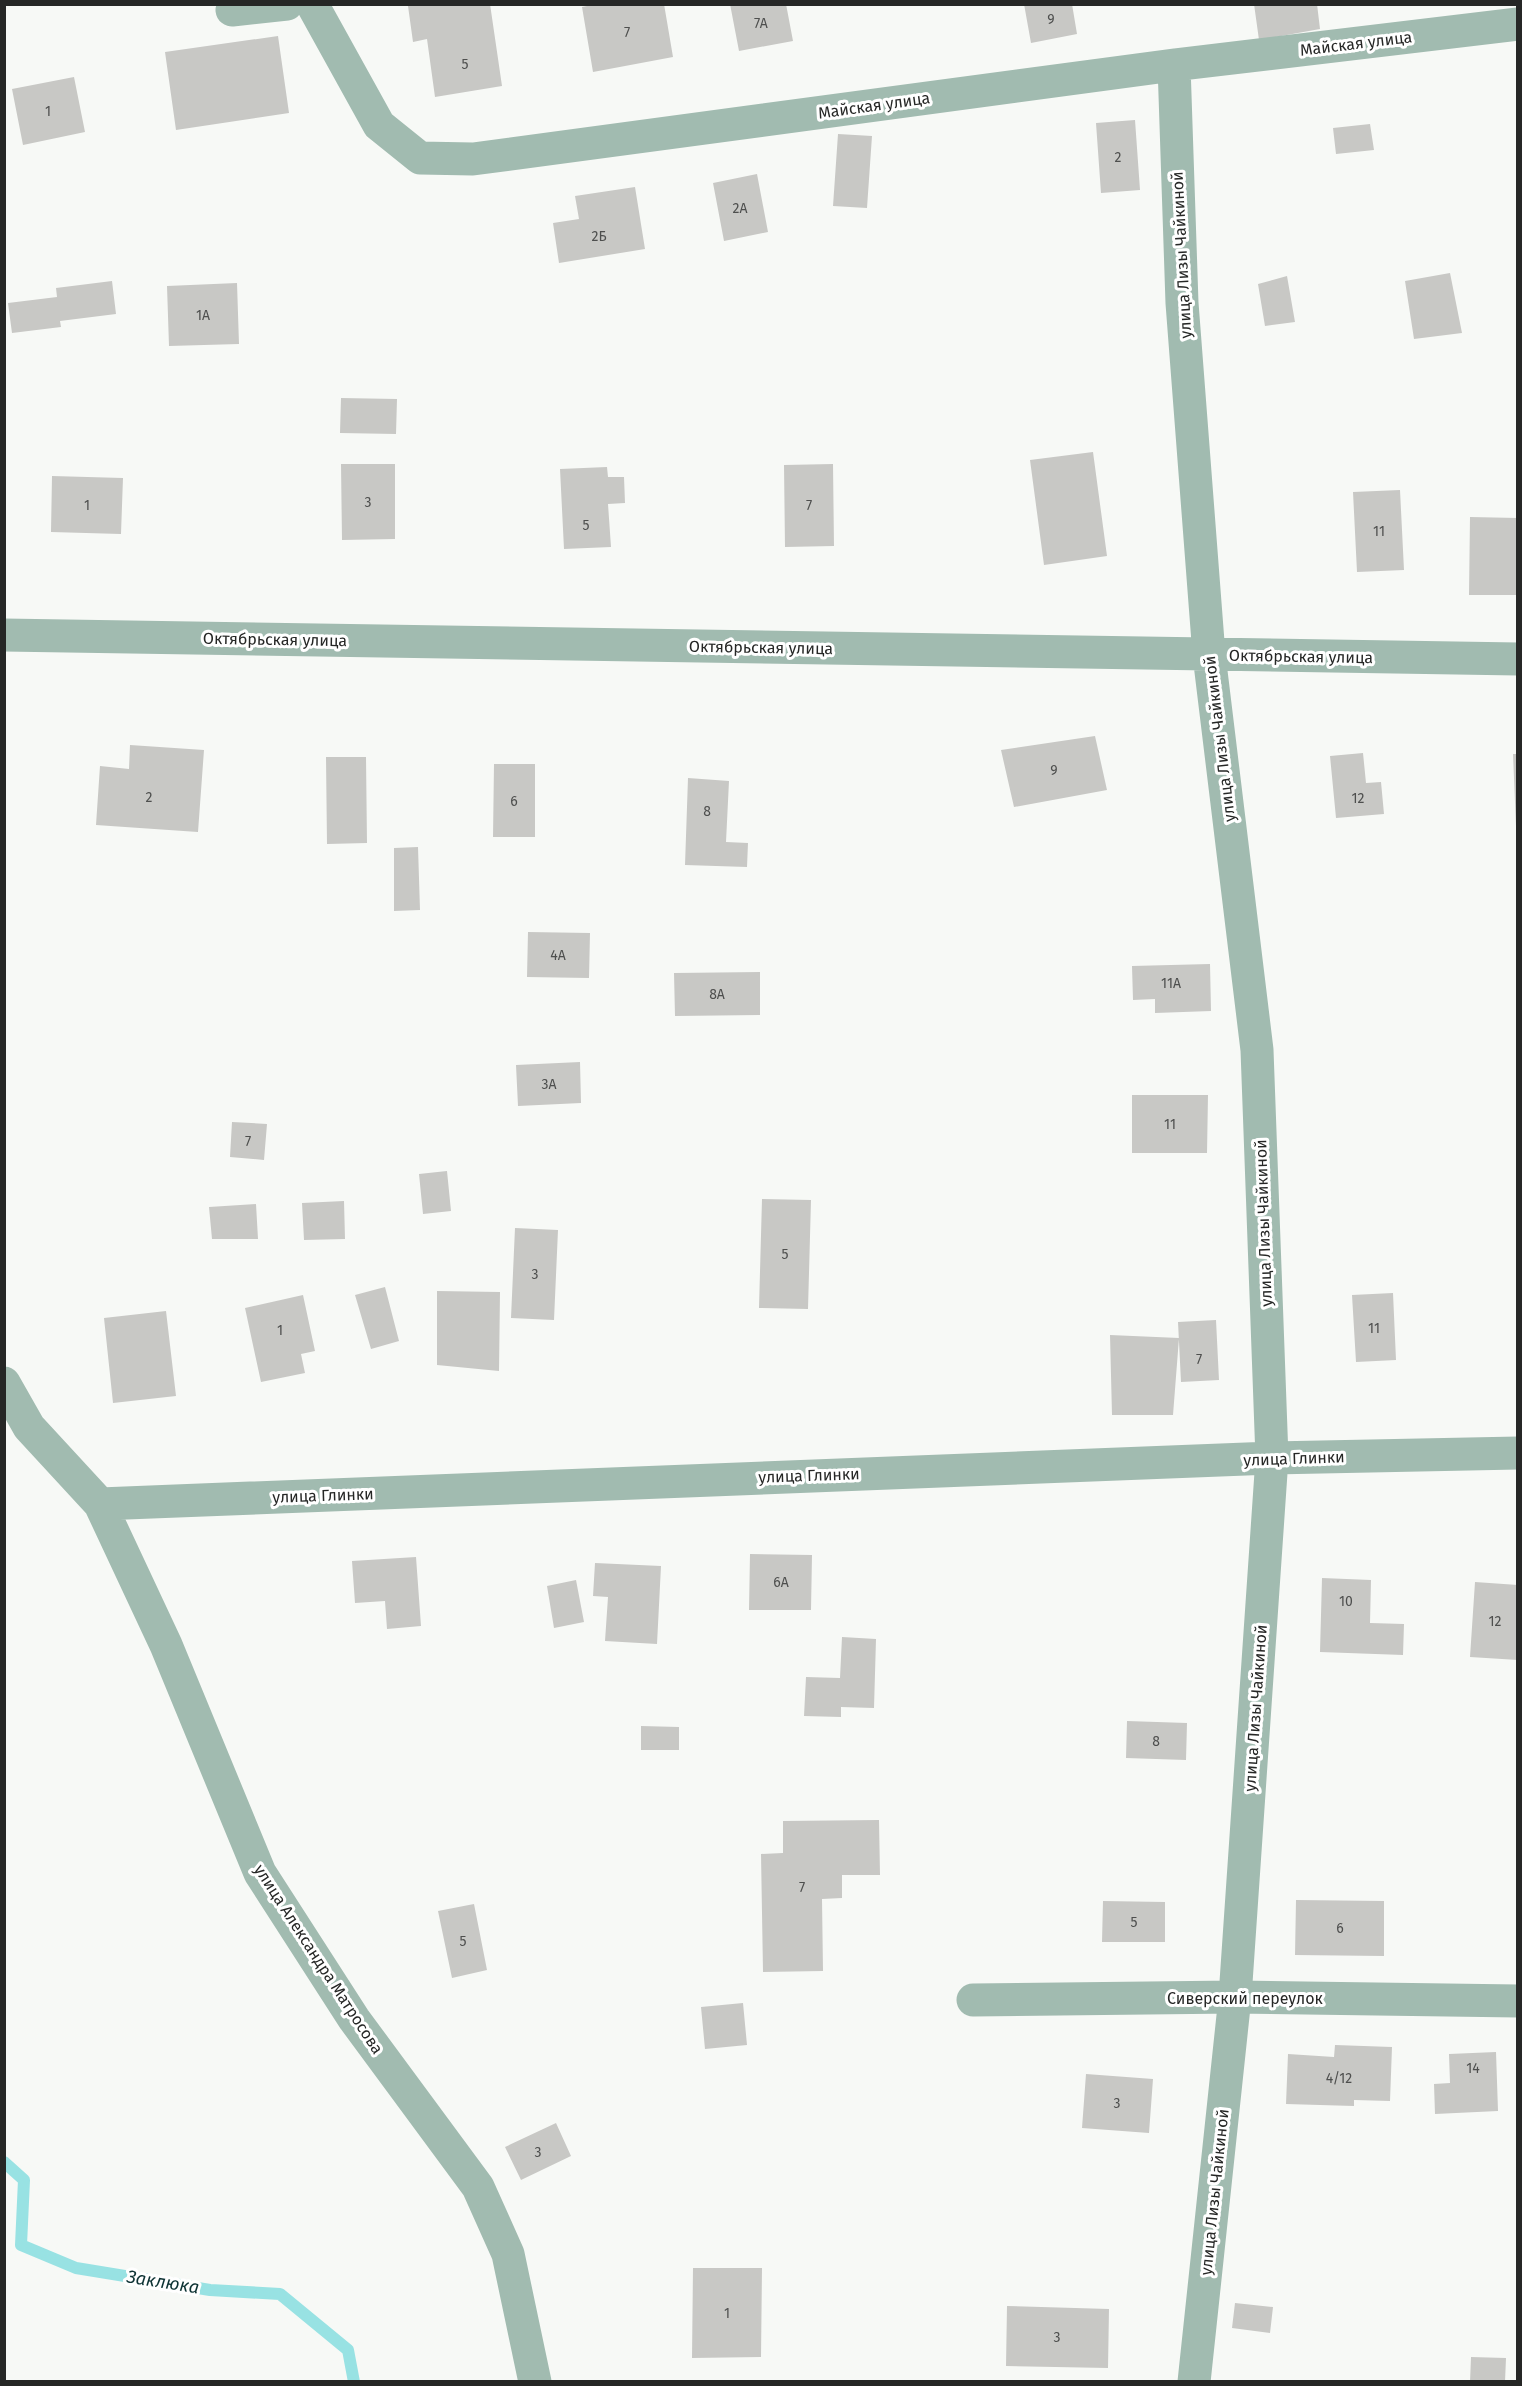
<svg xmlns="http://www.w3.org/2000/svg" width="1522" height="2386" viewBox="0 0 1522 2386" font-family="'Fira Sans',sans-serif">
<rect width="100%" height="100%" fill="#f7f9f6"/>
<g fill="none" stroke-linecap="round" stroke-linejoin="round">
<path stroke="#98e2e3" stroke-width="12" d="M4 2162 24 2180 21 2245 76 2268 210 2290 280 2294 348 2350 354 2382"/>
</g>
<path fill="#c8c8c5" d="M420 4H490L502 86 435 97 427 39 413 42 408 6Z
M597 4H664L673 57 593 72 582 7Z
M730 4H786L793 41 739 51Z
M1024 4H1072L1077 34 1031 43Z
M1254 4H1317L1320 29 1259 40Z
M278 36 289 113 176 130 165 52Z
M74 77 85 132 23 145 12 89Z
M1135 120 1140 190 1101 193 1096 123Z
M1370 124 1374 150 1336 154 1333 128Z
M838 134 872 136 867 208 833 206Z
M757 174 768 232 724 241 713 183Z
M635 187 645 249 559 263 553 223 579 219 575 196Z
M1450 273 1462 333 1414 339 1405 281Z
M1287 276 1295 322 1265 326 1258 284Z
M112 281 116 314 60 321 61 327 12 333 8 303 57 297 56 288Z
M237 283 239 344 169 346 167 286Z
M341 398 397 399 396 434 340 433Z
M1093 452 1107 556 1044 565 1030 460Z
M341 464H395V539L342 540Z
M833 464 834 546 785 547 784 465Z
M607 467 608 477H624L625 503 608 504 611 547 564 549 560 469Z
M52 476 123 478 121 534 51 532Z
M1400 490 1404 570 1357 572 1353 492Z
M1470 517 1518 518V595H1469Z
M1095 736 1107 790 1014 807 1001 750Z
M130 745 204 750 198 832 96 825 100 766 129 769Z
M1363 753 1366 783 1381 782 1384 814 1336 818 1330 756Z
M1513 754H1518V826H1516Z
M326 757H366L367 843 327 844Z
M494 764H535V837H493Z
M688 778 729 781 726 842 748 843 747 867 685 865Z
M418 847 420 910 394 911V848Z
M528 932 590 933 589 978 527 977Z
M1210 964 1211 1011 1155 1013V999L1133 1000 1132 966Z
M760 972V1015L675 1016 674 973Z
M580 1062 581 1103 518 1106 516 1065Z
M1132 1095H1208L1207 1153H1132Z
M232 1122 267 1124 264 1160 230 1157Z
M447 1171 451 1211 423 1214 419 1174Z
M762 1199 811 1200 808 1309 759 1308Z
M344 1201 345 1239 304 1240 302 1203Z
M256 1204 258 1239H212L209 1207Z
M515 1228 558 1230 554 1320 511 1318Z
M385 1287 399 1341 371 1349 355 1295Z
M437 1291 500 1292 499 1371 437 1365Z
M1393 1293 1396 1360 1356 1362 1352 1295Z
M303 1295 315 1351 301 1354 305 1373 261 1382 245 1308Z
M166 1311 176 1396 113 1403 104 1318Z
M1216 1320 1219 1380 1181 1382 1178 1322Z
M1110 1335 1179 1338 1173 1415H1112Z
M750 1554 812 1555 811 1610H749Z
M416 1557 421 1626 387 1629 385 1601 355 1603 352 1561Z
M595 1563 661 1566 657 1644 605 1641 608 1597 593 1596Z
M1322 1578 1371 1580 1370 1623 1404 1624 1403 1655 1320 1652Z
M576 1580 584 1622 554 1628 547 1586Z
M1475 1582 1518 1585V1660L1470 1657Z
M842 1637 876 1639 874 1708 841 1707V1717L804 1716 806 1677 840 1678Z
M1127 1721 1187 1723 1186 1760 1126 1758Z
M641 1726 679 1727V1750H641Z
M879 1820 880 1875H842V1898L822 1899 823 1971 763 1972 761 1854 783 1853V1821Z
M1296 1900 1384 1901V1956L1295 1955Z
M1103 1901 1165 1902V1942H1102Z
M474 1904 487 1970 452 1978 438 1911Z
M743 2003 747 2045 705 2049 701 2007Z
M1335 2045 1392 2047 1390 2101 1354 2100V2106L1286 2104 1288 2054 1334 2057Z
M1496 2052 1498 2111 1435 2114 1434 2084 1450 2083 1449 2054Z
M1086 2074 1153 2079 1149 2133 1082 2128Z
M556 2123 571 2156 521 2180 505 2147Z
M693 2268H762L761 2357 692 2358Z
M1235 2303 1273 2307 1270 2333 1232 2328Z
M1007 2306 1109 2309 1108 2368 1006 2366Z
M1471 2357 1506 2358 1505 2382H1470Z"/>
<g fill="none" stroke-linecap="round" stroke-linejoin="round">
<path stroke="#a1bbb0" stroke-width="33" d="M312 4 379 125 420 158 473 159 1174 65 1518 24
M232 10 287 4
M1174 65 1182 303 1209 655 1257 1050 1272 1458 1235 1997 1194 2382
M4 635 1518 659
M4 1383 29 1427 100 1504 166 1645 260 1873 354 2019 478 2187 508 2254 535 2382
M100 1504 1272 1458 1518 1453
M973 2000 1235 1997 1518 2001"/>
</g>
<g text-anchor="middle" stroke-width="6" stroke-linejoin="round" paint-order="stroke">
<g font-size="14" fill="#4e4f4e">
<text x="1051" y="24">9</text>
<text x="761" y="28">7А</text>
<text x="627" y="37">7</text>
<text x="465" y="69">5</text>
<text x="48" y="116">1</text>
<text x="1118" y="162">2</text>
<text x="740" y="213">2А</text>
<text x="599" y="241">2Б</text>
<text x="203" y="320">1А</text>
<text x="368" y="507">3</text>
<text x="87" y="510">1</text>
<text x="809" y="510">7</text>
<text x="586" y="530">5</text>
<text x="1379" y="536">11</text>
<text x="1054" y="775">9</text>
<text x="149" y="802">2</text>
<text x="1358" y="803">12</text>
<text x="514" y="806">6</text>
<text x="707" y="816">8</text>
<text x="558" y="960">4А</text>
<text x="1171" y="988">11А</text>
<text x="717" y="999">8А</text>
<text x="549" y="1089">3А</text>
<text x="1170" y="1129">11</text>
<text x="248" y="1146">7</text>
<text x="785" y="1259">5</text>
<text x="535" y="1279">3</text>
<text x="1374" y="1333">11</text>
<text x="280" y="1335">1</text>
<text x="1199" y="1364">7</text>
<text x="781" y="1587">6А</text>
<text x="1346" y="1606">10</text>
<text x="1495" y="1626">12</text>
<text x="1156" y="1746">8</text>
<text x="802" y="1892">7</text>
<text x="1134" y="1927">5</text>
<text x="1340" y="1933">6</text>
<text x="463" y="1946">5</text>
<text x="1473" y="2073">14</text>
<text x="1339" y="2083">4/12</text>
<text x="1117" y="2108">3</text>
<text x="538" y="2157">3</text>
<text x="727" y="2318">1</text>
<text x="1057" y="2342">3</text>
</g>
<g font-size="16" fill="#262726" stroke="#fff">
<text transform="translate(1356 43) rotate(-7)" y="6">Майская улица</text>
<text transform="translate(874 105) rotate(-8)" y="6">Майская улица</text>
<text transform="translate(1181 255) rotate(-93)" y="6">улица Лизы Чайкиной</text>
<text transform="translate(275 639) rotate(1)" y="6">Октябрьская улица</text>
<text transform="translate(761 647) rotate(1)" y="6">Октябрьская улица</text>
<text transform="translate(1301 656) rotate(1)" y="6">Октябрьская улица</text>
<text transform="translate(1219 739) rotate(-97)" y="6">улица Лизы Чайкиной</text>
<text transform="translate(1263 1223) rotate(-92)" y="6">улица Лизы Чайкиной</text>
<text transform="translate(1294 1458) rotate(-2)" y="6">улица Глинки</text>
<text transform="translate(809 1475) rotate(-2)" y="6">улица Глинки</text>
<text transform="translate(323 1495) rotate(-2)" y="6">улица Глинки</text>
<text transform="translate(1255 1708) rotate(-86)" y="6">улица Лизы Чайкиной</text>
<text transform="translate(319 1959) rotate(57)" y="6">улица Александра Матросова</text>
<text x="1245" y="2004">Сиверский переулок</text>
<text transform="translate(1214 2192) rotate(-84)" y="6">улица Лизы Чайкиной</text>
</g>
<g font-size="18" font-style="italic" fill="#0e3334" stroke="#fff">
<text transform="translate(163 2282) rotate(9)" y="6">Заклюка</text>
</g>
</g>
<rect width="1522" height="2386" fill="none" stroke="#262726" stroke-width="12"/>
</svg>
